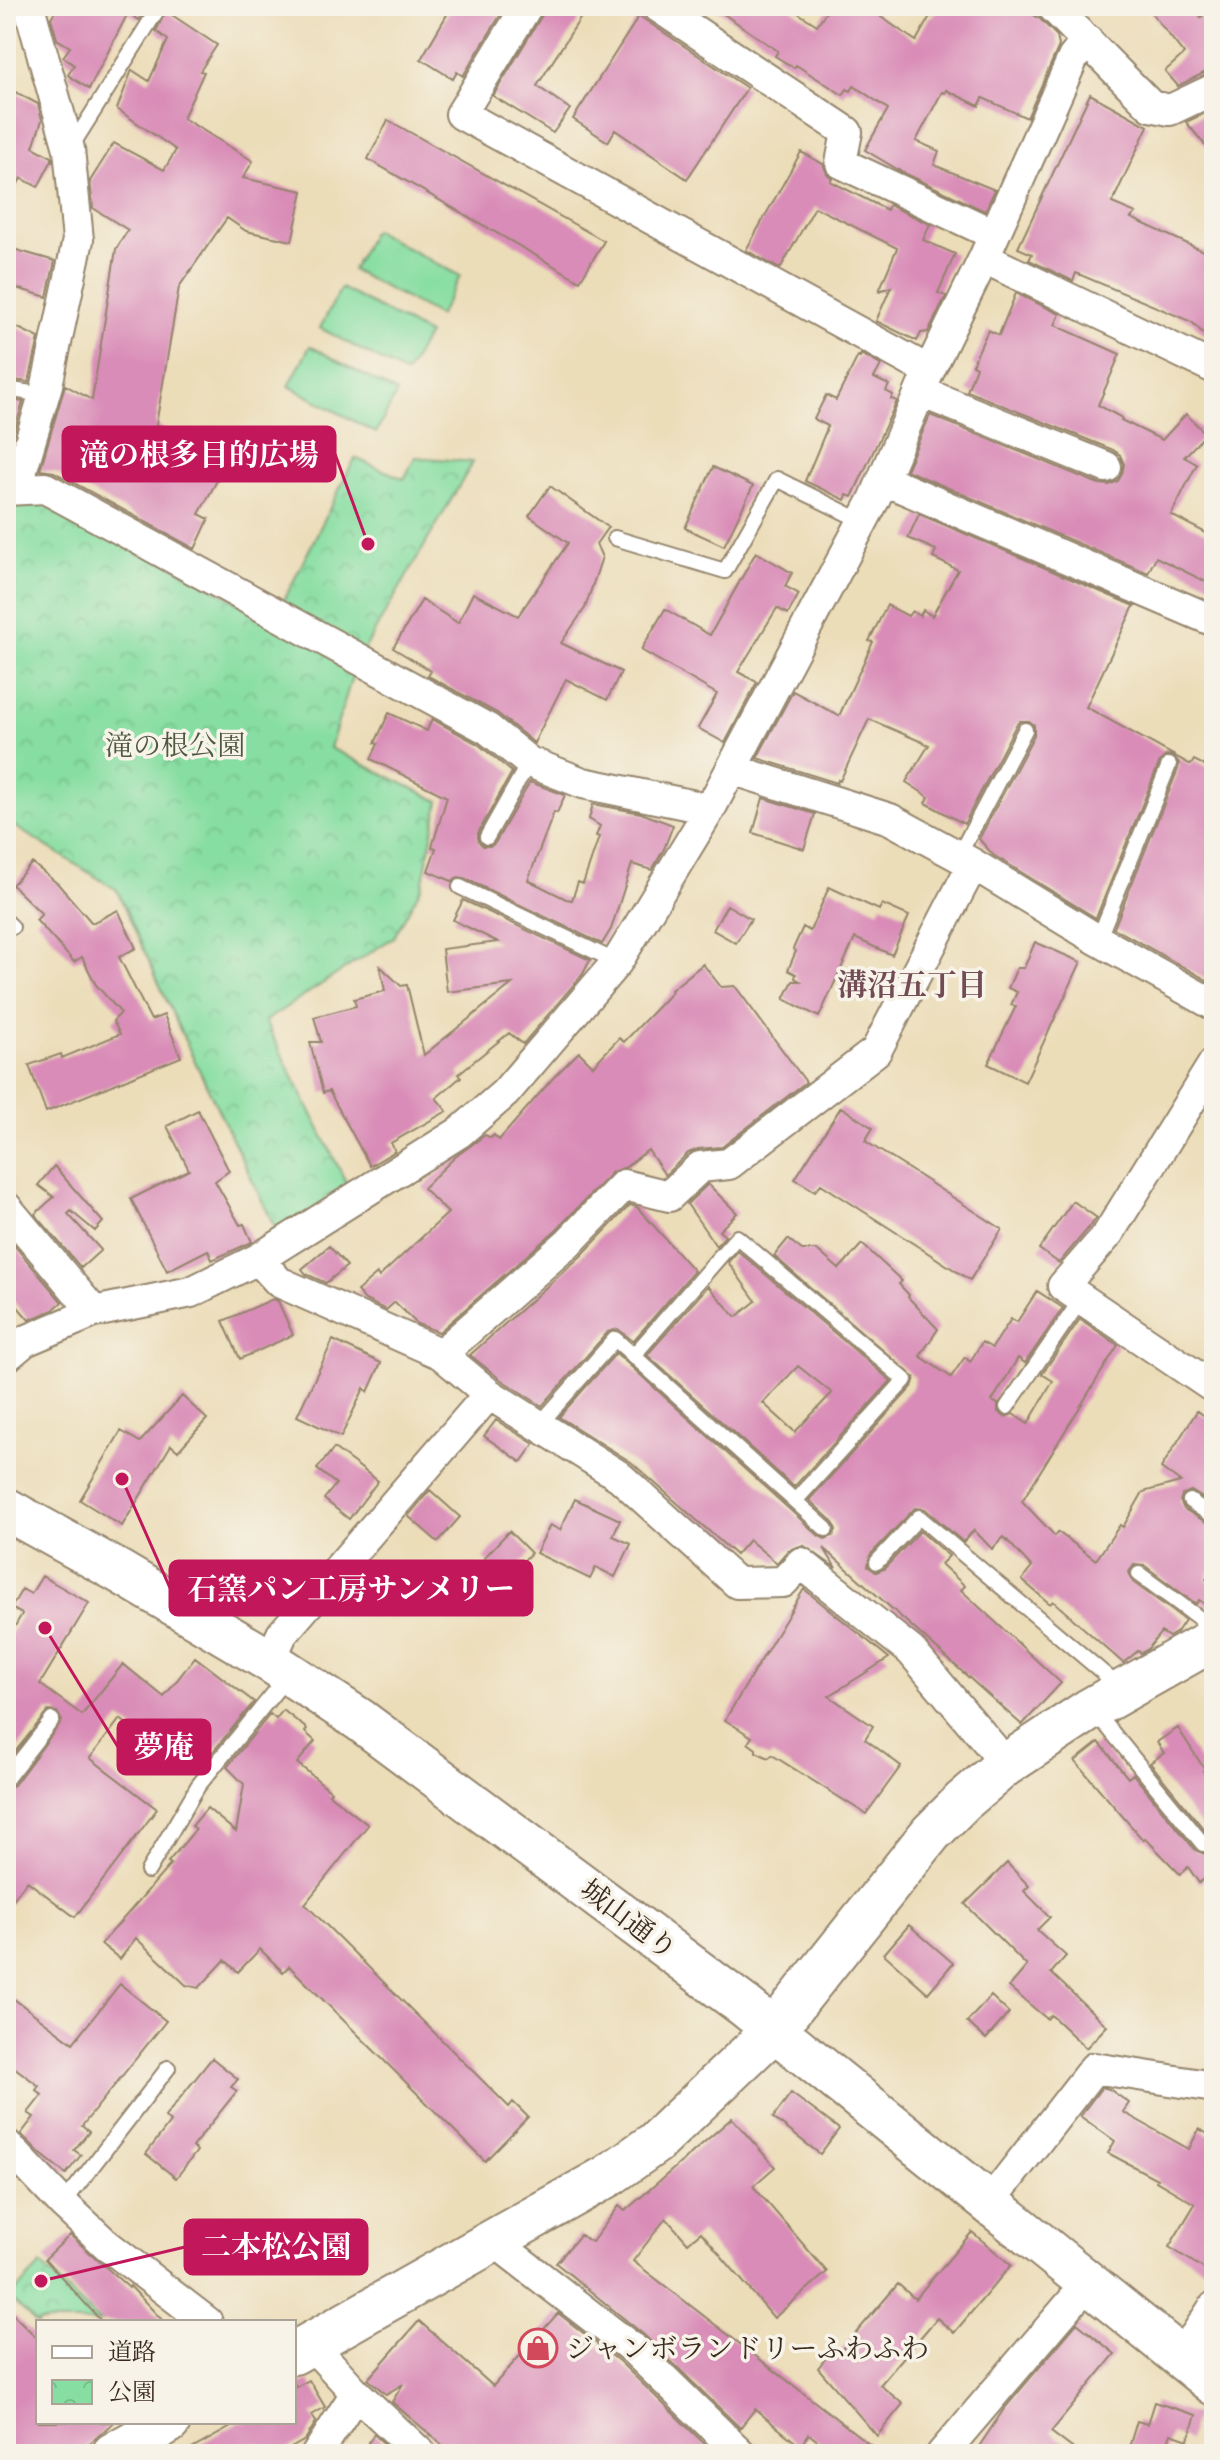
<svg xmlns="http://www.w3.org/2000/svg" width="1220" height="2460" viewBox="0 0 1220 2460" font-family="Alegreya,'Noto Serif JP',serif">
<defs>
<pattern id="park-crowns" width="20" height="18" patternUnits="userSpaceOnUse" patternTransform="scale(2)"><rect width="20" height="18" fill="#87dea2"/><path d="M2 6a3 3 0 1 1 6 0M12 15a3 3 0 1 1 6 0" fill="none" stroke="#75bf8b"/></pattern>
</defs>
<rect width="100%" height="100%" fill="#f7f3e8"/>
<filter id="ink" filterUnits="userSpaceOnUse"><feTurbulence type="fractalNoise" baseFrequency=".0125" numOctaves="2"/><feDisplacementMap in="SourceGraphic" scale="16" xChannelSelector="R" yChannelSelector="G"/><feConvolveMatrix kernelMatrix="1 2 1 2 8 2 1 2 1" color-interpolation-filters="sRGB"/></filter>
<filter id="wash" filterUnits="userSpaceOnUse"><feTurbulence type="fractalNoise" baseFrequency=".006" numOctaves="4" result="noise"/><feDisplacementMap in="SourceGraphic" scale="32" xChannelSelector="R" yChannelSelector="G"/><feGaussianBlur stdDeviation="1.8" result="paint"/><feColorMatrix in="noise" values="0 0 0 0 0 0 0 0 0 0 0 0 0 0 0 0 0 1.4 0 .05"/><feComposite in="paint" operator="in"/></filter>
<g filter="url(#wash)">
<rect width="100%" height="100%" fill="#ecddb9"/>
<path fill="#87dea2" stroke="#618460" stroke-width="2" d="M373 230 460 276 439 316 352 270Z
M341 288 428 334 406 374 320 328Z
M310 346 397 393 376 433 289 386Z"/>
<path fill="url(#park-crowns)" stroke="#618460" stroke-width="2" d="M415 457 473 462 361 655 279 610 355 458 404 479Z
M41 493 355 667 330 748 439 801 422 886 394 937 265 1021 348 1186 279 1236 180 1030 117 890 6 821V511L16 497Z
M41 2265 100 2322H38V2325L9 2298Z"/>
<g id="blocks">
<path fill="#d98cb7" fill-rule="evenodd" d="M58 6H148L139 20 128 13 89 89 68 75 74 65 63 57 70 47 57 39 51 18Z
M452 6H506L463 76 457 72 453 79 421 59Z
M545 6H588L537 86 570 109 553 133 493 96 542 15Z
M712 6H787L817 25 830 6H865L916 41 930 16 932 17 939 6H1017L1039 18 1057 36 1059 46 1027 118 983 98 979 106 946 90 945 93 942 92 916 141 939 151 934 165 995 190 985 211 902 172 865 150 888 109 854 86 851 91 847 89 843 95 796 65 794 68 775 56 778 51Z
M1146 6H1192L1201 17 1214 6V68L1178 86 1165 71 1184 54Z
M166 11 217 45 200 71 204 72 183 118 253 161 243 178 303 191 292 241 246 231 227 218 179 287 156 425 170 432 163 445 220 475 199 514 209 519 195 549 54 472 40 470 65 385 92 400 116 249 128 230 93 208 90 181 114 143 164 170 176 150 117 109 132 70 149 81 168 40 156 31Z
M639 16 747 88 687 179 615 130 608 142 573 119Z
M6 87 38 104 42 120 33 147 52 157V160L38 187 21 178 6 205Z
M1090 94 1148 126 1112 203 1136 213 1131 218 1214 256V344L1192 322 1076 273 1073 281 1029 260 1032 254 1018 248Z
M1214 109V156L1186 122Z
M388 120 604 241 580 281 368 159Z
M801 152 823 164 827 174 832 178 830 181 887 210 889 205 930 224 923 240 955 254 938 293 946 296 928 332 921 333 917 341 876 321 891 287 879 291 897 248 815 207 780 269 746 250Z
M6 247 55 261 47 297 6 285Z
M1016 293 1060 314 1055 325 1120 354 1098 405 1122 418 1121 420 1162 440 1186 414 1206 434 1184 457 1197 464 1171 515 1214 537V586L1156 557 1148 573 906 470 930 415 1099 484 1109 485 1118 481 1122 474 1124 464 1120 455 1113 450 967 391 976 367 972 365 988 330 999 335Z
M6 322 39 338 29 382 6 379Z
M861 354 881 365 874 378 889 385 886 391 893 395 891 399 897 401 852 497 847 495 845 500 805 481 828 426 814 419 826 395 836 400 858 356 860 357Z
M6 399 23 402 8 452H6Z
M713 467 753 486 724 546 685 528Z
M550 486 608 527 596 544 602 557 585 608 561 643 621 672 607 700 566 679 534 743 497 713 428 676 431 671 393 648 422 600 458 623 473 593 518 616 568 543 529 516Z
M919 514 1134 606 1086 707 1191 765 1194 760 1214 770V984L1114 928 1178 769 1179 763 1173 756 1167 755 1160 761 1096 918 993 855 979 839 1034 735V725L1029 721H1020L1016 725 964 824 926 803 929 797 906 782 929 745 869 719 840 781 838 780 837 783 757 758 793 691 839 716 873 642 869 641 887 605 908 616 912 611 920 616 923 610 932 616 958 570 933 558 936 550 908 538Z
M756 552 792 573 785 586 799 594 788 614 777 608 738 672 757 682 725 743 698 728 717 694 641 650 665 609 710 635Z
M389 713 427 731 432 719 478 744 512 772 478 833V841L483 846H491L495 843 530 782 565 795 557 813 554 812 528 880 566 899 572 900 578 882 583 884 599 837 596 836 600 826 589 819 593 804 641 813 673 825 664 849 652 870 632 864 611 929 602 944 464 878 458 877 452 881 428 871 436 848 432 847 447 797 371 759 378 744 375 743Z
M763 798 815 814 804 849 753 833Z
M32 863 58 884 92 923 118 910 136 948 119 957 151 1020 164 1015 181 1057 46 1112 29 1065 61 1054 62 1058 120 1034 113 1021 121 1013 96 985 82 957 74 962 36 920 42 914 12 885Z
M829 887 879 910 882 904 909 916 892 955 855 938 819 1017 784 999 793 981H800L795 978 796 974 788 970 796 951 793 949 803 927 810 931Z
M463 900 590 960 583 974 523 1044 509 1033 458 1074 461 1077 436 1098 447 1111 391 1143 395 1151 370 1166 329 1091 323 1093 310 1042H321L314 1017 356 1006 354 999 385 991 380 966 401 986 407 985 424 1055 512 984 447 992 442 949 498 942 453 920Z
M727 905 751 919 736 943 713 930Z
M1035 942 1081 962 1025 1082 988 1064 1016 1006 1011 1005 1017 992 1008 988 1017 968H1024Z
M703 964 721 987 735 986 806 1082 722 1147 698 1149 688 1153 665 1175 648 1150 626 1167 612 1172 557 1229 439 1332 417 1324 395 1302 386 1310 365 1300 357 1291 377 1274 379 1277 448 1213 423 1188 455 1157 485 1135 491 1138 494 1135 499 1140 553 1078 579 1052 593 1066 619 1038 624 1042 672 992 671 990Z
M841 1107 873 1128 865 1141 1002 1229 970 1280 821 1184 815 1191 795 1179Z
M198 1110 229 1171 215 1181 240 1225 244 1224 252 1242 212 1260 208 1250 167 1271 131 1199 189 1170 167 1126Z
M54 1166 103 1222 95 1231 71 1211 68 1214 101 1250 81 1268 35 1214 54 1197 38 1185Z
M708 1184 737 1213 719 1231 725 1236 716 1246 687 1204Z
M1073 1201 1097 1218 1059 1263 1039 1249Z
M630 1205 637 1207 694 1271 633 1341 618 1329 608 1332 542 1406 500 1379 470 1355 581 1256Z
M8 1238 62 1302 53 1310 29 1320 6 1293V1240Z
M788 1239 802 1250H817L839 1269 862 1244 902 1281 899 1284 909 1295 908 1297 938 1329 920 1356 951 1377 965 1357 970 1362 982 1342 992 1348 1011 1319 1017 1322 1037 1291 1063 1308 1025 1363 1018 1358 992 1401 998 1404V1412L1005 1417 1013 1414 1028 1424 1053 1381 1042 1374 1080 1319 1118 1345 1022 1501 1055 1536 1058 1532 1096 1560 1120 1525 1123 1527 1143 1492 1180 1482 1161 1468 1197 1411 1214 1422V1505L1191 1491 1182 1495 1180 1501 1184 1509 1214 1527V1564L1206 1579 1214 1585V1611L1199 1600 1196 1604 1145 1566 1134 1565 1129 1572 1133 1582 1185 1620 1177 1632 1169 1637 1161 1632 1148 1649 1141 1653 1138 1651 1123 1663 1053 1601 1050 1604 1022 1580 1032 1567 1004 1537 992 1549 974 1530 963 1542 925 1509 915 1508 870 1555 868 1566 876 1572 884 1569 920 1531 949 1556 941 1564 965 1586 961 1590 1061 1683 1022 1725 824 1548 836 1568 803 1545 788 1550 777 1563 749 1540 736 1555 631 1462 559 1417 616 1353 819 1536 825 1539 833 1536 836 1530 833 1522 809 1500 912 1387 915 1378 774 1256Z
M329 1246 347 1266 326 1283 306 1274 302 1269Z
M738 1251 891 1381 794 1487 647 1355 708 1286 736 1317 756 1301 728 1262ZM798 1366 832 1393 795 1432 763 1403Z
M273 1299 278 1301 293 1335 240 1359 223 1321Z
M333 1340 381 1363 368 1392 364 1388 341 1437 297 1416Z
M182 1396 207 1419 178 1451 171 1445 122 1526 80 1500 121 1431 140 1442Z
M496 1420 534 1444 521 1462 484 1436Z
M334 1448 378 1481 349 1519 324 1499 336 1484 317 1469Z
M430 1490 460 1517 438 1542 408 1516Z
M575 1499 620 1520 613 1536 631 1544 615 1577 596 1567 590 1579 536 1553 550 1525 560 1530Z
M509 1531 531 1553 506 1579 484 1558Z
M42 1576 89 1603 40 1684 82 1715 123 1664 164 1697 195 1657 254 1702 212 1753 209 1749 192 1772 120 1719 90 1758 157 1809 75 1917 27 1881 6 1909V1789L14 1785 62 1721 57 1712 48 1711 6 1763V1698L13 1689 6 1684V1642L22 1614 11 1608 22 1589 31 1594Z
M804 1589 889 1658 829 1696 873 1726 865 1739 901 1766 866 1814 772 1755 769 1758 756 1752V1749L748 1743 752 1737 725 1720Z
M283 1710 307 1729 305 1732 315 1741 297 1763 331 1791 329 1794 368 1825 305 1904 509 2107 513 2102 528 2117 485 2161 289 1966 283 1972 260 1949 238 1972 225 1960 199 1988 186 1985 136 1938 120 1959 101 1944 171 1864 168 1862 196 1829 192 1826 207 1808 236 1832 244 1784 227 1767 270 1714 276 1719Z
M1178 1728 1205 1770 1203 1771 1214 1788V1871L1199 1883 1188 1867 1180 1874 1145 1838 1143 1840 1075 1761 1099 1742 1128 1778 1133 1774 1195 1850 1205 1854 1213 1847 1211 1838 1150 1763 1164 1753 1157 1742Z
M1007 1863 1029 1886 1024 1891 1050 1917 1037 1930 1066 1956 1051 1973 1107 2026 1086 2048 1051 2015 1047 2019 1009 1987 1027 1966 965 1904Z
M909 1925 953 1963 928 1993 884 1954Z
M120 1984 166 2021 82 2126 89 2132 74 2150 81 2155 66 2174 41 2154 21 2134 34 2117 28 2113 42 2095 36 2090 39 2086 6 2061V1993L73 2043Z
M991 1996 1009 2013 986 2039 967 2022Z
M212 2058 238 2079 231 2087 237 2091 192 2147 197 2151 176 2178 146 2154 170 2122 165 2117Z
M1102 2087 1109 2089 1129 2103 1123 2112 1189 2149 1199 2129 1214 2137V2275L1169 2247 1195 2204 1156 2181 1157 2179 1108 2153 1115 2141 1080 2116Z
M791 2093 839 2129 820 2154 773 2118Z
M732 2118 775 2167 753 2186 827 2272 774 2318 701 2232 688 2243 666 2218 633 2261 882 2454H833L809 2434 800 2446 755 2409 740 2428 644 2335 556 2263 580 2235 592 2242 619 2206 625 2211Z
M972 2232 1011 2265 954 2333 937 2318 880 2385 903 2404 877 2436 818 2368 833 2349 838 2354 898 2284 915 2299Z
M70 2235 129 2288 130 2286 164 2322H102L45 2259Z
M6 2307 38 2339V2422H114L77 2454H14L6 2445Z
M558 2313 620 2362 715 2454H453L392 2402 403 2384 386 2394 368 2379 419 2321 493 2386Z
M1077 2323 1115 2354 1051 2432 1080 2454H974L1004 2409Z
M309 2380 325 2407 312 2415 316 2422 305 2440 280 2454H183L240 2422H294V2383L296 2387Z
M1154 2402 1196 2415 1188 2440 1171 2434 1164 2454H1127L1137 2421 1147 2424Z
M374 2434 395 2454H362Z"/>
</g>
</g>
<g filter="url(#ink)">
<use href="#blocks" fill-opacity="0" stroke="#94846c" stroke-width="2"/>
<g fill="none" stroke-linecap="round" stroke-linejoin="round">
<defs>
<path id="lane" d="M71 147 156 12
M6 389 44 395
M615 538 725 571 777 479 862 521
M487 837 529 762
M958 857 1025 730
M460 887 617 962
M6 921 12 927
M1098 940 1169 765
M633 1356 737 1237 905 1380 795 1501
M1007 1407 1082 1298
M539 1425 615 1339 826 1529
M1190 1501 1214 1517
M877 1562 919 1517 1108 1677 1115 1690
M1139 1574 1214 1629
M1092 1713 1107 1726 1203 1844
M6 1779 52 1720
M148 1871 198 1786 287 1677
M63 2204 168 2068"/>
<path id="street" d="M527 6 461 114 929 371
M657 6 847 132 841 163 993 234
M1052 6 1151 106 1170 110 1214 89
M984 258 1214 368
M921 392 1106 467
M884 480 1214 621
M16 489 47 385 78 240 69 149 29 6
M6 490 45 488 488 729 529 762 583 783 710 809
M731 769 890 819 973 864 1098 940 1214 1005
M1214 1063 1108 1234 1063 1286 1214 1388
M6 1207 94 1312
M258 1259 279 1282 441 1354 489 1394 619 1476 737 1583 783 1582 801 1563 911 1651 992 1747 1004 1766
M441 1354 569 1242 624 1185 669 1196 700 1167 729 1164 876 1051 973 864
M6 1357 25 1341 94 1312 191 1292 258 1259 460 1132 505 1093 617 962 710 809 874 500 929 371 984 258 1073 58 1087 40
M270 1661 282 1634 489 1394
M6 2144 63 2204 107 2245 207 2322
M989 2203 1094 2068 1214 2087
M494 2241 632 2348 741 2454
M311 2344 356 2393 421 2454
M1177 2354 1195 2336 1214 2307
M317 2454 356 2393
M942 2454 1088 2283"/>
<path id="secondary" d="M6 1509 118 1571 270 1661 360 1720 746 2007 1214 2384
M294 2353 608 2176 655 2143 774 2030 931 1833 962 1802 1004 1766 1089 1710 1214 1639
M113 2454 169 2422"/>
</defs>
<use href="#lane" stroke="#94846c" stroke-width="18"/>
<use href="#street" stroke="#94846c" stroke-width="34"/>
<use href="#secondary" stroke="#94846c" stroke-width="46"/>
<use href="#lane" stroke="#fff" stroke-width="14"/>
<use href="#street" stroke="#fff" stroke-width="30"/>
<use href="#secondary" stroke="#fff" stroke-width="42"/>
</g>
</g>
<defs>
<symbol id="shop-ring" viewBox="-11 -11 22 22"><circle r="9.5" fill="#f7f3e8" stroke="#d1495b" stroke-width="1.5"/><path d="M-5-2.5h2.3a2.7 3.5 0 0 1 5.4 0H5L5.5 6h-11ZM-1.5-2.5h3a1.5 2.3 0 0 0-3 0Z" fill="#d1495b"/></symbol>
</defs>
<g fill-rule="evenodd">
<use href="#shop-ring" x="516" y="2326" width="44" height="44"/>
</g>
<g text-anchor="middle" stroke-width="7" stroke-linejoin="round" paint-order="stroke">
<g font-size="28" fill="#4e573f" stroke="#f7f3e8">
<text x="175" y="755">滝の根公園</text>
</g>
<g font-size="28" fill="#3b2a1e" stroke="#f7f3e8">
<text transform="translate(629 1919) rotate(37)" y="10">城山通り</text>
</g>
<g font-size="28" fill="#3b2a1e" stroke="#f7f3e8" text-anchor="start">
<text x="566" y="2358">ジャンボランドリーふわふわ</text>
</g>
<g font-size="30" font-weight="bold" fill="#724c54" stroke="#f7f3e8">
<text x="912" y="995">溝沼五丁目</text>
</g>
</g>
<path fill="none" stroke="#c2185b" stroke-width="3" d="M368 544L335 454M122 1479L170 1588M45 1628L118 1747M41 2281L185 2247"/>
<g fill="#c2185b" stroke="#f7f3e8" stroke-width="3">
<circle cx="368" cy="544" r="8"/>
<circle cx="122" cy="1479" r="8"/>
<circle cx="45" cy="1628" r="8"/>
<circle cx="41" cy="2281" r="8"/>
</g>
<g fill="#c2185b" stroke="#c2185b" stroke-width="3">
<rect x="63" y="427" width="272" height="54" rx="8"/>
<rect x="170" y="1561" width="362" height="54" rx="8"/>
<rect x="118" y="1720" width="92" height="54" rx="8"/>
<rect x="185" y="2220" width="182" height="54" rx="8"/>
</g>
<g font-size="30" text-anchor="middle" font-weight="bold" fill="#fff">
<text x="199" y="465">滝の根多目的広場</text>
<text x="351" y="1599">石窯パン工房サンメリー</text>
<text x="164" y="1757">夢庵</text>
<text x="276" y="2257">二本松公園</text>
</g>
<rect width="1220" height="2460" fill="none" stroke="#f7f3e8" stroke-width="32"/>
<rect x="36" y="2320" width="260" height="104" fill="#f7f3e8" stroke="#aca397" stroke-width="2"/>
<rect x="52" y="2346" width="40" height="12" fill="#ffffff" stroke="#aca397" stroke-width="2"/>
<text x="108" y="2360" font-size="24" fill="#3b2a1e">道路</text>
<rect x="52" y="2380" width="40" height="24" fill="url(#park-crowns)" stroke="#aca397" stroke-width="2"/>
<text x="108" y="2400" font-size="24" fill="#3b2a1e">公園</text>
</svg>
